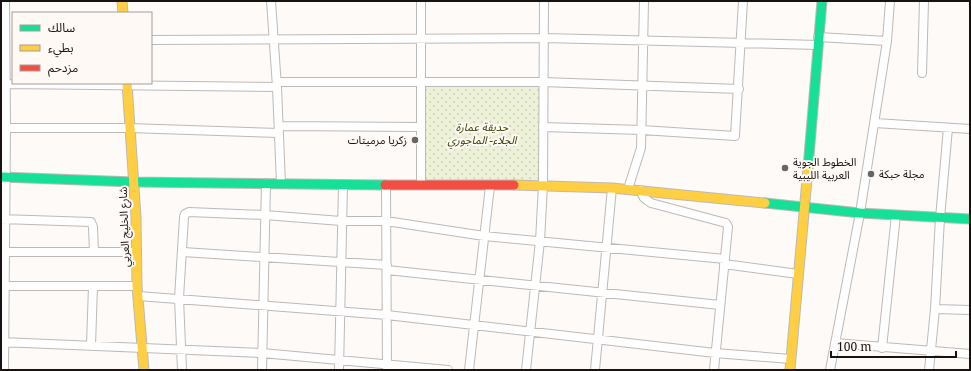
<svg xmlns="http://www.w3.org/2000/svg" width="971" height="371" viewBox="0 0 971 371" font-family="'Noto Serif','Noto Sans Arabic',serif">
<defs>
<pattern id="park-dots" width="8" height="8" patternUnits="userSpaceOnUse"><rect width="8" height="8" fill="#ecf1d8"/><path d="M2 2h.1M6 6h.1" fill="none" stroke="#caceb8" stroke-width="1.8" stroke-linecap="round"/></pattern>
</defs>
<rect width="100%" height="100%" fill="#fdfaf8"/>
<path fill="url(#park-dots)" d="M421 82 543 83V185L421 184Z"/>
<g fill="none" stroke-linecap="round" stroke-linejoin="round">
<defs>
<path id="street" d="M271 1 277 87 281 184
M818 37 887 41
M151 40 544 38 818 45
M922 73 924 1
M277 82H543L739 89
M6 84 277 87
M875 123 970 129
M279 126 421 127
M543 127 642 130 735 136 743 1
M6 128H129L279 133
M386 185 387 370
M421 185V1
M628 189 641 148 644 1
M640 190 644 198 651 203 726 223 728 227 714 370
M1 219 91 222 93 227 94 252
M5 252H137
M183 252 387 265
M724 264 798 274
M387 270 720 305
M1 286H137
M138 296 387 315 715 353 791 359
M935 309 970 310
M1 342 262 353 448 370
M835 343 970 354
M91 345 93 286
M882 348 896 215
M4 370 6 128 5 1
M182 370 179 298 184 217 185 214 189 212 265 215 341 221H386L484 236 725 259
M262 370 266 183
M339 370 343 185
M469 370 490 186
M526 370 540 241 543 185 544 1
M595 370 612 188
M830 370 860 213 887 41 890 1
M929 370 935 309 940 218 948 128"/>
<path id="fast" d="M808 168 822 1
M1 177 134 182 385 185
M765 203 860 213 970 219"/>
<path id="slow" d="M122 1 123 13
M127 83 136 217 137 286 144 370
M514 185 612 188 765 203
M790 370 808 168"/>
<path id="jam" d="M385 185H514"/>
</defs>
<use href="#street" stroke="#bdb9b7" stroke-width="10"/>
<use href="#fast" stroke="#bdb9b7" stroke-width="11"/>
<use href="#slow" stroke="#bdb9b7" stroke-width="11"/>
<use href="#jam" stroke="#bdb9b7" stroke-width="11"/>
<use href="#street" stroke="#fffefe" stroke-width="8"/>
<use href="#fast" stroke="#16e098" stroke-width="9"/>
<use href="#slow" stroke="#ffcf43" stroke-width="9"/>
<use href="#jam" stroke="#f24e42" stroke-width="9"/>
</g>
<g fill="#686462" stroke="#fff9f6" stroke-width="1.5">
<circle cx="415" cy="140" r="4"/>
<circle cx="785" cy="168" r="4"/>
<circle cx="871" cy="174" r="4"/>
</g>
<g text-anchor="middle" stroke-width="4" stroke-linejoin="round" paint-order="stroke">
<g font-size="11" font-style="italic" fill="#353f00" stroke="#fff9f6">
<text x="482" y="131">حديقة عمارة<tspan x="482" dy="13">الجلاء- الماجوري</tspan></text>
</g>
<g font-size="11" fill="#181311" stroke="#fff9f6" text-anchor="start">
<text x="407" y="144" text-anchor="end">زكريا مرميتات</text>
<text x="793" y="166">الخطوط الجوية<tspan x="793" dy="13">العربية الليبية</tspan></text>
<text x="879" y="178">مجلة حبكة</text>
</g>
<g font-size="11" fill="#181311" stroke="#fff9f6">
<text transform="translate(124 227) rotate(-92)" y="4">شارع الخليج العربي</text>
</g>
</g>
<rect width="971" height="371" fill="none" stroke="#181311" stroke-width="4"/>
<rect x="12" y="12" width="140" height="72" fill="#fff9f6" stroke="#a39d9a"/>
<rect x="20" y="25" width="20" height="6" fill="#16e098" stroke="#a39d9a"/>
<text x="48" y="32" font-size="12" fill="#181311">سالك</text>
<rect x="20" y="45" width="20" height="6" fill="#ffcf43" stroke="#a39d9a"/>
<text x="48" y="52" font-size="12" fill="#181311">بطيء</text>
<rect x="20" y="65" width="20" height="6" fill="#f24e42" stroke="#a39d9a"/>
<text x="48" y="72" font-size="12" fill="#181311">مزدحم</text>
<path d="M831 351v6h125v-6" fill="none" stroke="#181311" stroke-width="2"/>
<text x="837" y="351" font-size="12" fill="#181311" stroke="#fff9f6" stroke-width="3" paint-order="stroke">100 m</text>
</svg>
